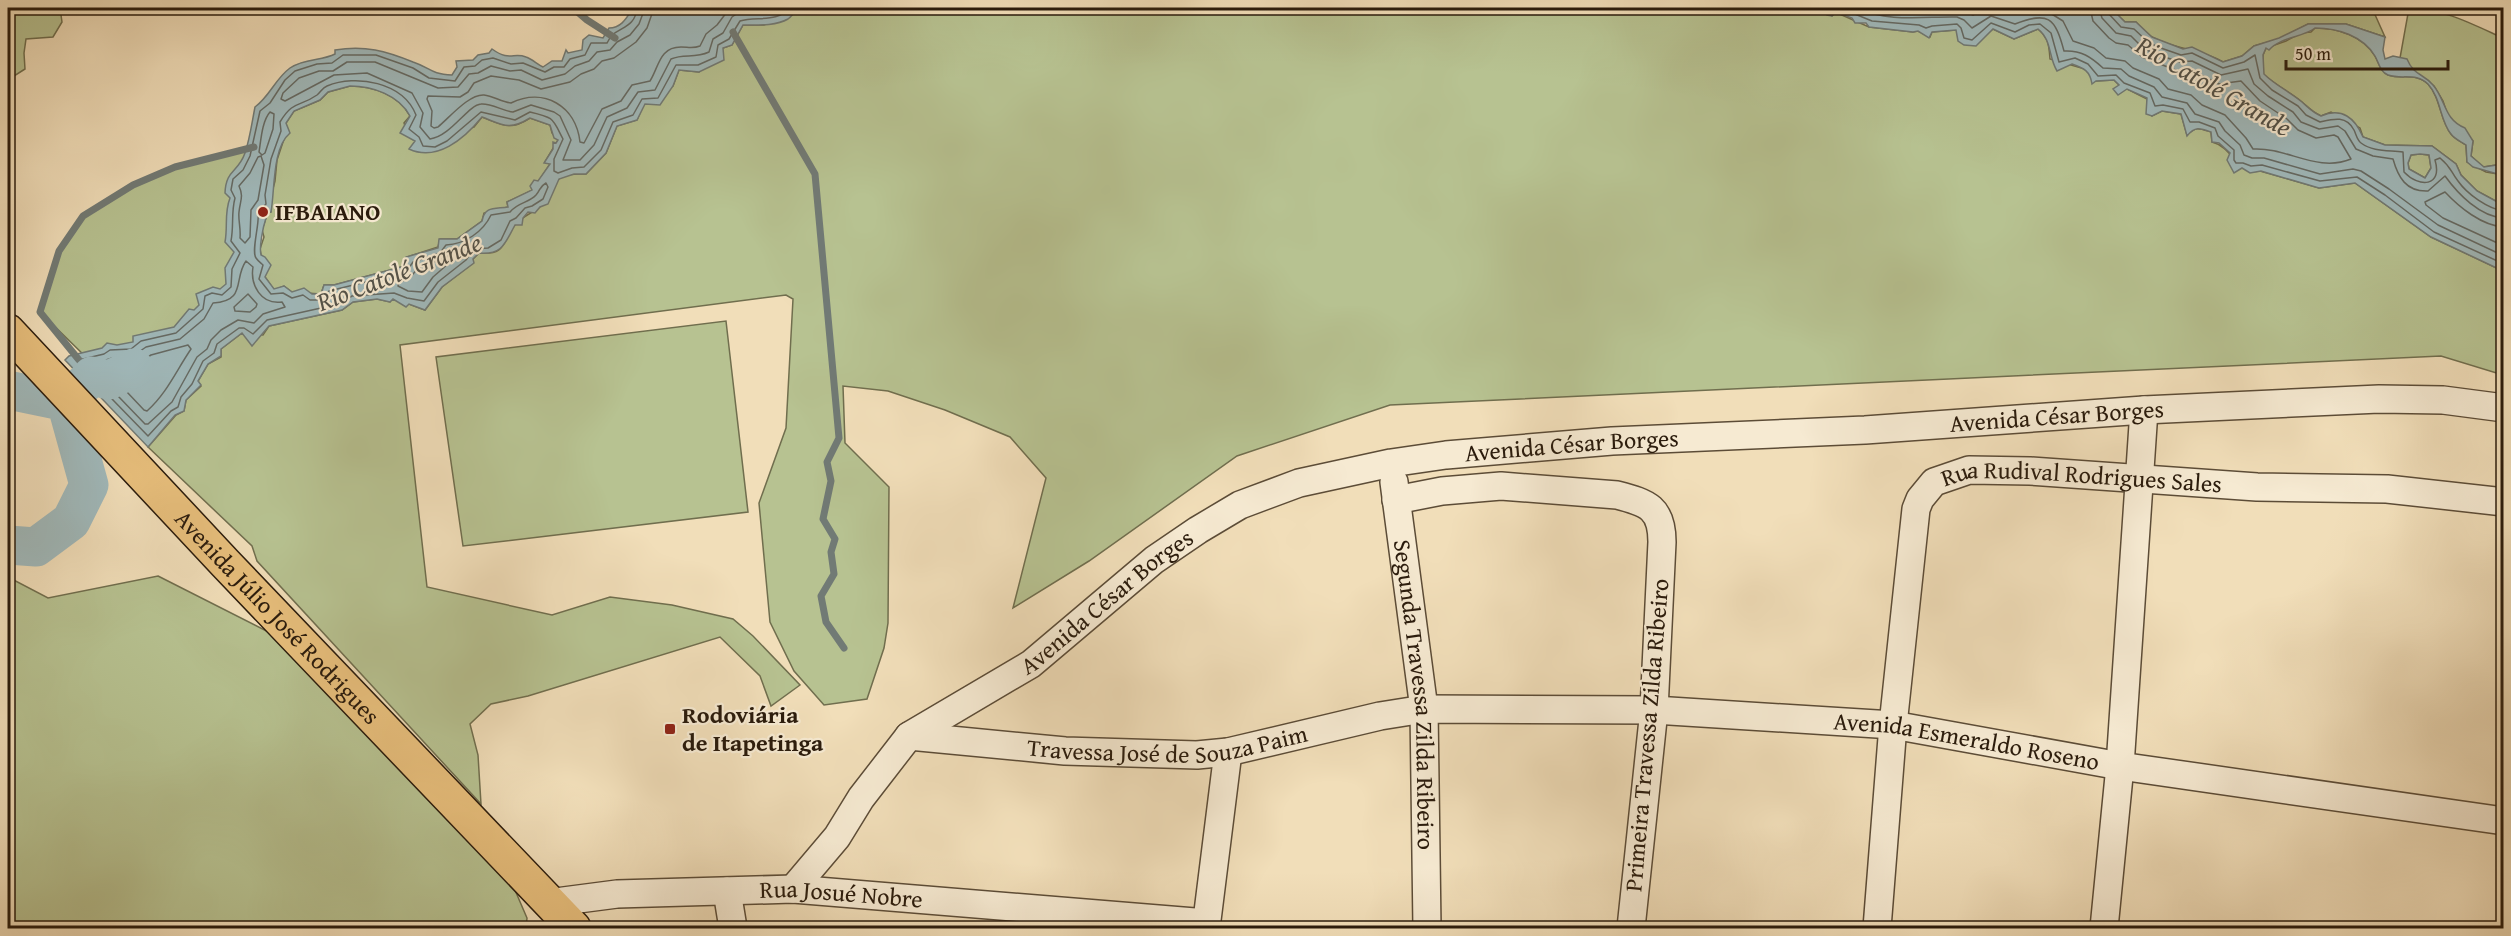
<svg xmlns="http://www.w3.org/2000/svg" width="2511" height="936" viewBox="0 0 2511 936" font-family="'Gentium Book Plus',serif">
<rect width="100%" height="100%" fill="#f1deb9"/>
<filter id="stains"><feTurbulence type="fractalNoise" baseFrequency=".00333" numOctaves="4"/><feColorMatrix values="0 0 0 0 .2 0 0 0 0 .09 0 0 0 0 .02 0 0 0 .5 -.17"/></filter>
<radialGradient id="worn" r=".72"><stop offset=".6" stop-color="#630" stop-opacity="0"/><stop offset="1" stop-color="#630" stop-opacity=".3"/></radialGradient>
<path fill="#b7c291" stroke="#706e4e" stroke-width="1.5" d="M8 8H60L62 22 53 37 26 39 24 53 25 69 11 78 8 77Z
M803 8H1826V12L1832 16 1835 12 1869 27 1913 32 1918 31 1930 37 1932 32 1956 30 1983 37 1993 29 2014 39 2038 29C2049 38 2049 46 2050 59L2085 69 2096 81 2114 80 2119 85 2147 99 2152 116 2162 111 2181 114 2187 135C2196 126 2199 128 2211 132L2212 142C2233 147 2237 175 2260 171L2319 188 2355 183 2431 237 2503 271V375L2441 356 1390 405 1237 456 1089 561 1013 608 1046 478 1010 437 945 410 888 391 843 386 845 443 889 487 888 623 884 648 867 699 824 705 794 671 770 622 759 503 786 428 793 299 786 295 400 345 427 587 552 615 610 597 672 605 733 619 753 636 800 685 771 706 760 676 720 637 528 696 491 704 470 724 478 755 481 804 257 561 252 546 148 447 176 415 184 411 186 400 201 386 198 381 208 364 221 357V349L242 333 263 335 269 326 342 310 353 302 377 299 390 302 393 298 425 310 442 287 473 263V259L479 253C507 256 502 241 515 225 522 216 533 213 541 206 548 199 553 184 559 179 566 173 578 174 586 174L606 153 617 126 637 120 644 104 673 86 679 70 699 72 723 48 732 45 743 25H764Z
M2106 8H2372L2385 37 2346 24H2308L2279 39 2254 46 2242 56 2223 62C2202 49 2176 50 2154 38 2147 35 2142 28 2136 22H2125L2112 10Z
M2409 8C2442 8 2474 25 2503 38V164L2483 167 2471 156 2473 141 2448 116 2443 101 2434 86 2412 70 2400 58Z
M2315 28C2338 28 2363 36 2375 56 2379 63 2380 71 2388 75 2402 80 2416 72 2428 84 2441 98 2440 121 2451 134 2454 138 2462 142 2466 145L2467 162 2486 172 2498 174 2500 182 2503 181V205L2477 191 2461 175 2456 164 2432 146 2385 145 2363 137 2360 128 2331 112 2321 116C2312 112 2309 108 2302 102 2290 92 2275 85 2263 74V55L2266 48 2286 41 2300 33 2311 32Z
M350 86C373 86 399 95 410 116L404 123 409 137 415 141 474 127 482 117C503 125 510 131 530 118L550 125 552 133 558 140 545 162 550 164 533 190 507 202 508 207 484 213 482 221 457 239H440L438 247 407 257 405 266 334 285H324L321 294 292 292 284 286 274 290 265 277 260 249 264 237 262 230 266 218 264 214 271 212V196L275 181 277 160 287 130 286 123 294 111 320 100 328 92Z
M259 146 234 280 203 336 91 362 40 312 58 255 83 216 133 185 175 167Z
M2420 154 2429 155 2431 168 2425 178 2409 169 2408 163 2411 155Z
M726 321 748 512 463 546 436 357Z
M158 576 298 647 502 860 527 918 526 928H8V577L48 598Z"/>
<path fill="#a0b9bb" stroke="#717a75" stroke-width="1.5" fill-rule="evenodd" d="M633 8H803C794 10 794 15 788 19 776 26 757 25 743 25L732 45 723 48 724 60 699 72 679 70 673 86 660 105 645 104 637 120 617 126 606 153 586 174H574L559 179 548 204 540 207 535 213 528 212 523 218 522 225H515C505 243 503 255 479 253L473 259 474 263 442 287 425 310 409 304 406 307 393 299 390 302 377 299 353 302 342 310 269 326 252 346 242 333 221 349V356L208 364 198 381 201 385 186 400 184 411 175 415 148 447 65 360 69 356 102 348 107 343 117 345 133 342V336L174 327 189 309 194 310 199 305 196 294 213 287 220 289 226 284 225 268 234 252 225 242C228 226 224 213 230 198L225 193C226 169 238 173 245 153 250 138 252 122 255 107 270 96 275 79 290 68 304 58 322 61 335 54V50C365 45 386 51 413 62 431 68 430 74 452 75L457 67 456 61 473 60 478 55 489 53 492 49C510 62 513 52 526 57 532 59 537 64 543 67L552 61H562L566 50 568 53 582 50 583 40 589 35 603 38 609 28C622 28 627 17 633 8ZM350 86C372 86 399 95 410 116L400 133 415 141 409 149C437 162 464 139 482 117 503 125 509 131 530 118L550 125 554 138 558 140 556 143 553 142V149L544 163 550 164 538 181 534 180 530 186 532 190 507 202 508 207C494 209 485 206 482 221L457 239H439L438 248 406 257 405 266 334 285H324L321 294H312L304 288 292 292 284 286 274 289 265 277 271 265 265 257 261 255C259 247 263 227 266 218L264 214 271 212C275 190 272 148 290 133L286 123 294 111 320 100 328 92Z
M1826 8H2106L2112 9 2125 22H2136L2152 37 2183 49 2192 47 2223 62 2242 56 2254 46 2279 38 2308 24H2346L2385 37 2383 50 2385 59 2393 56 2407 59C2414 76 2423 73 2433 85 2446 100 2444 120 2465 128L2473 141 2471 156 2484 167 2503 164V181L2501 182 2498 174 2473 167 2467 162 2466 145C2462 142 2454 139 2451 134 2440 121 2441 98 2428 84 2416 72 2402 80 2388 75 2380 72 2379 63 2375 56 2363 36 2338 28 2315 28 2304 37 2280 37 2269 50L2266 48 2263 55 2264 74C2275 85 2290 92 2302 102 2309 108 2312 112 2321 116 2342 107 2355 118 2363 137L2385 145 2432 146 2456 164 2461 175 2477 191 2503 205V271L2431 237 2355 183 2319 188 2261 171 2250 173 2242 168 2234 173 2227 160 2230 153 2219 143 2212 142 2211 132C2200 128 2195 126 2187 136L2181 114 2162 111 2152 116 2146 114 2147 98 2127 89 2118 95 2113 89 2119 85 2114 80 2096 81 2092 84C2090 71 2084 68 2072 64L2057 71C2048 56 2052 40 2038 29L2014 39 1993 29 1976 46 1964 45 1958 41 1956 30 1932 32 1929 38 1918 31 1913 32 1869 27 1866 23H1855L1852 18 1836 12 1832 16 1827 15ZM2420 154 2429 155 2431 168 2425 178 2409 169 2408 163 2411 155Z"/>
<g fill="none" stroke-linecap="round" stroke-linejoin="round">
<path stroke="#656a64" stroke-width="1.5" d="M637 8C635 26 624 26 612 35 610 37 609 40 607 43H591L585 55 570 59 564 67H554L545 72 523 63 511 64 493 58 482 60 475 66 464 67 455 81 429 78 413 68 376 55H343L332 63 317 64 295 71 285 80 270 103 260 111 250 156 243 170 233 179 231 190 235 198C231 213 234 225 231 241L240 253 232 269 231 287 222 295 212 293 205 296 203 309 176 333 141 341 131 349 110 350 104 354 79 360 78 364 148 436 171 411 178 407 181 397 192 384 203 361 214 353 217 344 239 328H244L253 334 267 320 339 304 352 296 394 293 407 298 424 301 438 282 466 260 474 249 488 248 501 240 510 221 516 218 525 208 532 206 543 199 548 187 546 183C539 187 541 189 536 195 529 203 518 202 510 212L491 215C483 232 465 244 446 245L440 253 413 262 406 272 329 291 321 300H310L303 295 292 298 283 293 271 294 259 279 263 265C261 263 258 261 256 258 251 251 260 223 258 213L266 204 265 195 271 159 281 131 280 122C293 100 300 107 317 95 321 92 322 88 327 86 356 74 403 82 416 115L409 129 419 137 423 146 435 147 447 141 481 112 515 120 530 112C555 118 552 118 563 139L554 159V171L558 173 572 168 584 167 601 150 613 122 633 115 642 99 658 98 676 65H698L716 57 718 45 729 39 740 21C756 16 778 23 789 8
M645 8 639 24 630 35 617 42 610 50 597 52 589 61 575 66 565 74 542 80 521 70 510 71 491 66 478 73 469 74 458 87 438 88 375 62H347L333 71H319L299 78 283 93 281 99 285 101 334 75 367 73 412 93 423 113 420 127 430 139C451 136 468 105 481 104 491 103 503 111 513 112L531 105 554 112 560 116 571 140 563 160H580L594 145 607 117 627 108 638 92 655 90 671 59C684 53 694 59 709 52L713 39 723 33 732 17 738 13 762 12 779 8
M654 8 647 28 636 42 614 58 602 61 594 69 581 74 570 82 541 89 519 80 491 76 474 83 468 92 460 97 428 96 427 99 432 111 431 126 434 128 438 127C450 117 469 94 484 95 493 96 502 102 511 103 544 87 576 106 580 142L584 143 602 109 621 101 632 85 650 81C659 67 659 47 681 47 688 47 693 49 700 46L706 34 717 25 730 8
M1840 8 1872 21 1919 25 1926 28 1932 26 1957 24 1961 28 1964 38 1972 40 1991 23 2015 32 2029 25 2040 24 2051 33 2059 62 2075 58 2088 64 2098 76 2116 75 2124 83 2150 93 2155 106 2163 105 2183 109 2190 122H2199L2215 128 2218 136 2234 150V160L2236 163H2243L2251 166 2262 165 2320 181 2357 177 2385 195 2434 232 2504 264
M1860 8C1885 23 1929 16 1957 17L1964 20 1972 28 1991 16 2015 24C2048 11 2055 17 2064 51 2081 50 2091 57 2103 68L2121 69 2129 76 2154 87 2162 97 2187 103 2195 114 2219 122 2225 131 2240 145 2244 155 2252 158H2264L2320 174 2353 169 2361 171 2389 189 2438 225 2504 256
M1899 8 1927 10 1957 8 1973 15 1987 8
M2042 8 2063 21 2073 41 2094 48 2106 58 2125 61 2133 68 2159 79 2168 89 2191 95 2202 105 2225 115 2246 138 2253 149C2287 147 2317 173 2351 159L2338 137 2334 135 2316 138 2298 130 2287 119 2260 101 2241 81 2219 84 2191 70 2178 71 2142 57 2128 45 2116 43 2109 38 2093 21 2090 8
M2099 8 2102 18 2116 33 2131 36 2143 48 2155 54 2180 62 2192 61 2221 75 2248 69 2254 84 2268 96 2293 112 2301 122 2319 129 2338 126 2345 131 2356 149 2373 156 2393 159C2398 177 2406 192 2428 191L2445 176C2458 194 2480 217 2504 218
M2106 8 2108 13 2121 27 2134 29 2148 42 2158 47 2181 55 2192 53 2223 68 2244 62 2255 55 2260 78 2272 90 2298 106 2306 115 2320 122C2333 119 2346 115 2354 130 2356 134 2357 140 2361 143 2373 152 2389 150 2403 152L2404 172C2419 188 2443 187 2435 160L2440 158C2452 168 2450 171 2458 181 2467 194 2488 209 2504 211
M270 112 274 114 273 129 265 153 262 155 259 152C261 140 262 121 270 112Z
M261 156 264 165 258 200 251 210 250 237 245 243 240 238C241 228 238 220 239 212 240 201 244 197 239 186L250 173 258 157Z
M2504 227C2482 226 2459 207 2445 192L2425 202 2426 205 2443 218 2504 246
M451 253H456V257L433 277 422 292 408 291 398 286 399 282C415 277 409 276 419 268 429 261 442 263 451 253Z
M246 261 253 267C250 285 261 305 282 302L285 307 263 314 254 323 238 320 221 330 211 340 207 349 197 357 172 402 148 424H145L91 368V365L112 358 133 356 146 347 180 339 204 319 213 303C247 301 233 279 246 261Z
M248 294 257 304 256 307 250 312 235 311 234 307Z
M188 345 191 349C176 371 167 393 147 411L144 410 109 373 114 367 135 365 151 355Z"/>
<path stroke="#717a75" stroke-width="7" d="M573 8 587 20 615 38
M733 32 815 174 839 438 827 462 831 481 823 519 835 539 831 552 834 574 821 596 826 622 844 648
M79 360 40 312 59 251 83 216 133 185 175 167 254 147"/>
<path stroke="#a0b9bb" stroke-width="39" d="M8 390 66 402 92 376 109 380 134 368
M8 545 36 547 71 521 89 485 66 402"/>
<defs>
<g id="minor">
<path id="s1" d="M1394 482 1424 709 1427 928"/>
<path d="M1396 500 1442 491 1501 486 1617 495C1648 503 1662 508 1662 542L1654 710 1631 928"/>
<path id="s2" d="M909 736 1065 751 1197 755 1228 752 1380 716 1424 709 1654 710 1893 725 2120 766 2504 821"/>
<path id="s3" d="M793 889 837 837 861 798 909 736 1031 664 1154 560 1198 530 1240 505 1299 483 1391 463 1446 455 1612 441 1865 430 2144 410 2379 399 2443 400 2504 408"/>
<path d="M727 891 733 928"/>
<path id="s4" d="M548 903 617 894 793 889 1207 923"/>
<path d="M1206 928 1228 752"/>
<path id="s5" d="M1877 928 1893 725 1916 509 1920 499 1934 482 1969 470 2030 471 2257 487 2387 489 2504 502"/>
<path d="M2104 928 2120 766 2144 410"/>
</g>
<g id="major">
<path id="s6" d="M8 331 226 564 574 928"/>
</g>
</defs>
<use href="#minor" stroke="#5c4c37" stroke-width="30"/>
<use href="#major" stroke="#2a1b0c" stroke-width="36"/>
<use href="#minor" stroke="#f6ead2" stroke-width="27"/>
<use href="#major" stroke="#e8bf7c" stroke-width="33"/>
</g>
<g fill="#8f2418" stroke="#f6ead2" stroke-width="2">
<circle cx="263" cy="212" r="6"/>
<rect x="664" y="723" width="12" height="12" rx="3"/>
</g>
<g text-anchor="middle" stroke-width="4.5" stroke-linejoin="round" paint-order="stroke">
<g font-size="24" font-weight="bold" fill="#2a1b0c" stroke="#f6ead2" text-anchor="start">
<text x="275" y="220">IFBAIANO</text>
<text x="682" y="723">Rodoviária<tspan x="682" dy="28">de Itapetinga</tspan></text>
</g>
<g font-size="24" fill="#2a1b0c" stroke="#f6ead2">
<text dy="8" stroke="none"><textPath href="#s3" startOffset="1422">Avenida César Borges</textPath></text>
<text dy="8" stroke="none"><textPath href="#s3" startOffset="936">Avenida César Borges</textPath></text>
<text dy="8" stroke="none"><textPath href="#s5" startOffset="603">Rua Rudival Rodrigues Sales</textPath></text>
<text dy="8" stroke="none"><textPath href="#s3" startOffset="432">Avenida César Borges</textPath></text>
<text dy="8" stroke="none"><textPath href="#s6" startOffset="393">Avenida Júlio José Rodrigues</textPath></text>
<text dy="8" stroke="none"><textPath href="#s1" startOffset="214">Segunda Travessa Zilda Ribeiro</textPath></text>
<text transform="translate(1647 735) rotate(-85)" y="8">Primeira Travessa Zilda Ribeiro</text>
<text dy="8" stroke="none"><textPath href="#s2" startOffset="260">Travessa José de Souza Paim</textPath></text>
<text dy="8" stroke="none"><textPath href="#s2" startOffset="1065">Avenida Esmeraldo Roseno</textPath></text>
<text dy="8" stroke="none"><textPath href="#s4" startOffset="294">Rua Josué Nobre</textPath></text>
</g>
<g font-size="26" font-style="italic" fill="#535249" stroke="#f6ead2">
<text transform="translate(2214 86) rotate(30)" y="9">Rio Catolé Grande</text>
<text transform="translate(399 272) rotate(-21)" y="9">Rio Catolé Grande</text>
</g>
</g>
<rect width="2511" height="936" fill="none" stroke="#f1deb9" stroke-width="30"/>
<rect x="9" y="9" width="2493" height="918" fill="none" stroke="#2a1b0c" stroke-width="3"/>
<rect x="15" y="15" width="2481" height="906" fill="none" stroke="#2a1b0c" stroke-width="1.5"/>
<path d="M2286 60v9h162v-9" fill="none" stroke="#2a1b0c" stroke-width="3"/>
<text x="2295" y="60" font-size="18" fill="#2a1b0c" stroke="#f6ead2" stroke-width="4.5" paint-order="stroke">50 m</text>
<rect width="100%" height="100%" filter="url(#stains)"/>
<rect width="100%" height="100%" fill="url(#worn)"/>
</svg>
